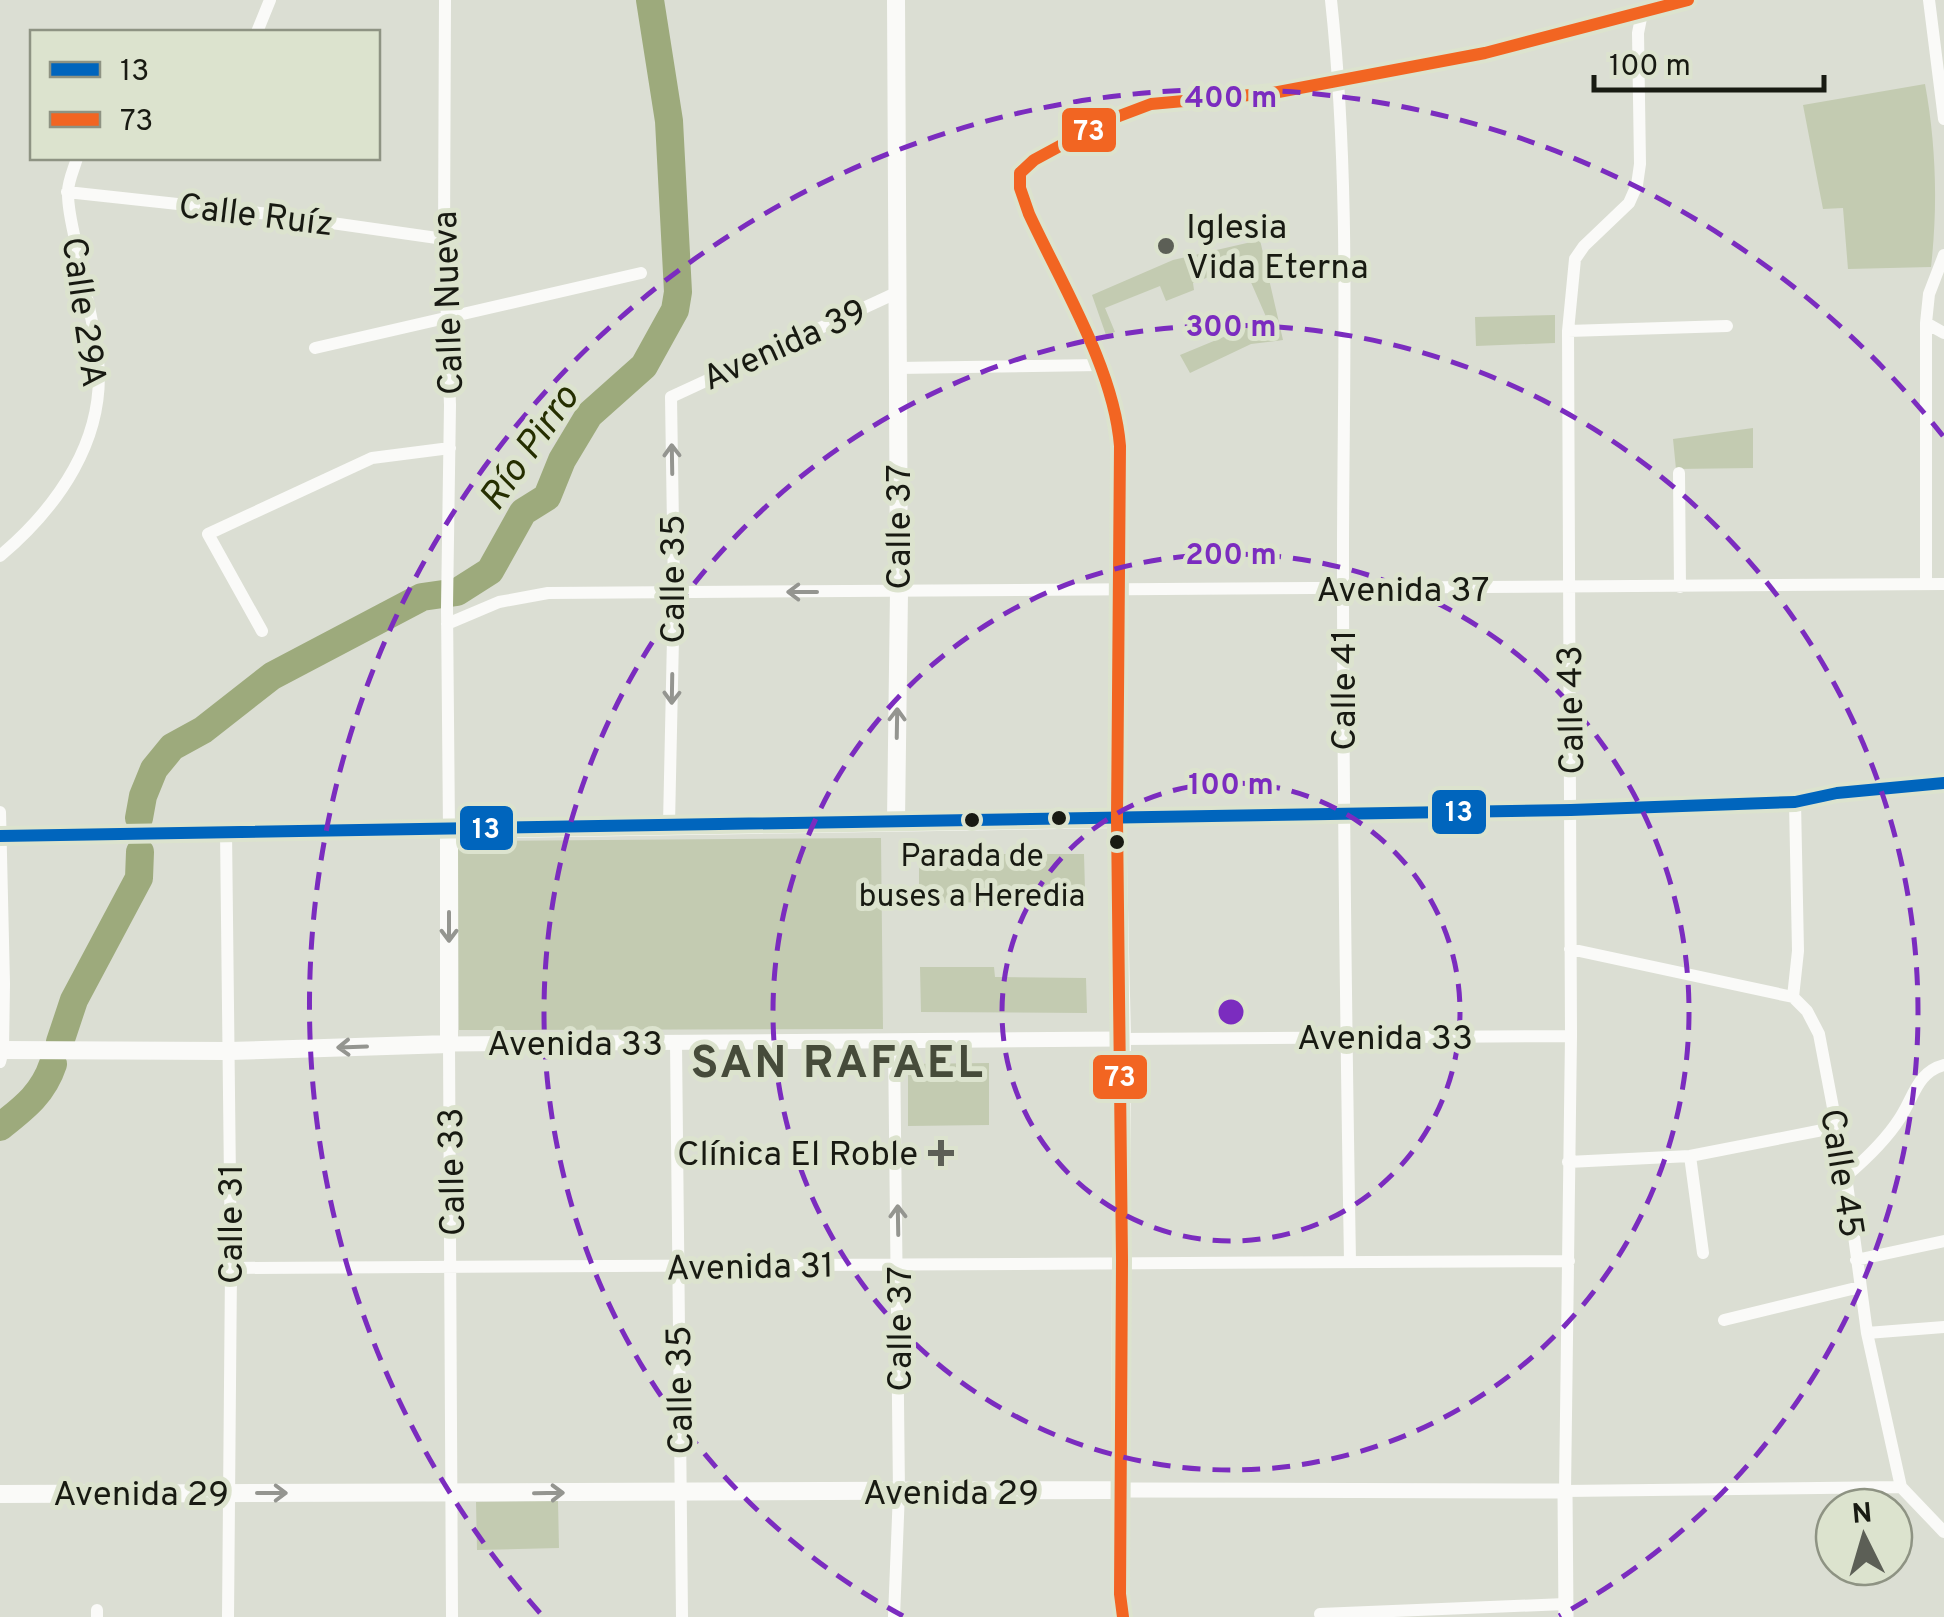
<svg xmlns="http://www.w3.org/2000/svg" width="1944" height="1617" viewBox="0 0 1944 1617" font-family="Overpass,sans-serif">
<rect width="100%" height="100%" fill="#dbded3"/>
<path fill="#c3cbb1" d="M1925 84C1936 144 1938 205 1931 267L1848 269 1843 208 1823 209 1803 105Z
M1260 240 1283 340 1251 344 1190 373 1180 355 1267 319 1243 264 1193 283 1194 290 1166 301 1160 286 1105 308 1115 332 1106 335 1092 295 1173 260Z
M1555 315V343L1476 346 1475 317Z
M1753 428V468L1676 469 1673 439Z
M881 838 883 1029 459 1030 458 841Z
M919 854H1084L1085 890 1007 891V902L919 903Z
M920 967H994L995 977 1086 978 1087 1013 921 1012Z
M989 1063V1125L908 1126V1064Z
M558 1501 559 1548 477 1550 476 1502Z"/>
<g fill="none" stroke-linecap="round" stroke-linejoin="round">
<path stroke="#9daa7c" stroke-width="28" d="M139 818 143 796 154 769 172 747 203 730 272 676 422 597 457 592 490 571 523 512 547 497 562 460 589 415 644 366 675 310 678 292 669 121 650 0
M60 1042 74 1000 139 878 140 852
M0 1127C24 1108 43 1094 53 1064"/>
<path stroke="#fafaf8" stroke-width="12" d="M1331 0C1351 185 1343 373 1343 559 1343 793 1346 1027 1350 1261
M1929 0 1944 119
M1642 13 1638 33 1640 164 1637 185 1629 203 1584 246 1575 259 1568 331 1571 1036 1565 1491 1901 1487
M257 32 270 0
M67 192 269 214 444 239
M1926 323 1944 333
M1568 331 1727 326
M315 348 641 273
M897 368 1100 365
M1679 473 1680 587
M0 556C58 507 106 439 98 360 95 327 85 294 80 262 76 240 68 216 68 194 67 183 74 169 77 158
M1926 584V323L1929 294 1944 255
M447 624 499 602 548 593 1944 584
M262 631 208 534 372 458 450 448
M1795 802 1798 951 1793 997 1807 1011 1819 1034 1846 1176 1867 1333 1901 1487 1944 1532
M0 812 4 984 3 1050 0 1062
M1117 819 1795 802 1837 793 1944 783
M669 824 674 591 671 397 896 293
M226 831 231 1268 228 1617
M0 836 449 830 447 607 450 405 444 239 445 0
M1570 949 1793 997
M1122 1039 1571 1036
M676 1043 682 1617
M449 1044 452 1617
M1690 1156 1703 1253
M1568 1162 1690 1156 1838 1127
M1846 1176C1866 1159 1886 1140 1900 1118 1914 1097 1917 1072 1944 1065
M1856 1260 1944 1241
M231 1268C677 1268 1123 1261 1569 1261
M1724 1320 1860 1287
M1867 1333 1944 1327
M1120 1490V1594L1123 1617
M97 1610V1617
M1320 1614 1565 1604
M894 1617 899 1492 894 1041"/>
<path stroke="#fafaf8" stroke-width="15" d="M449 1044 1122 1039
M1120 1490 1565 1491 1566 1617"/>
<path stroke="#fafaf8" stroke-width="18" d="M896 821 899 592 896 0
M0 1050 229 1051 449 1044V830L1117 819
M0 1494 1120 1490 1122 1039 1117 819 1120 446C1114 369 1062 285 1029 214L1020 188V173L1034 160 1106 121 1151 104 1273 93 1485 53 1688 0"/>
<defs>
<path id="bus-1" d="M0 836 1571 810 1795 802 1837 793 1944 783"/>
<path id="bus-2" d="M1123 1617 1120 1594 1122 1260 1117 819 1120 446C1114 369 1062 285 1029 214L1020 188V173L1034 160 1106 121 1151 104 1273 93 1485 53 1688 0"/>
</defs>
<use href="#bus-1" stroke="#dce3ce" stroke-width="20"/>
<use href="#bus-2" stroke="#dce3ce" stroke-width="20"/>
<use href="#bus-1" stroke="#0065bd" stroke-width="12"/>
<use href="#bus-2" stroke="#f26522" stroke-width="12"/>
</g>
<defs><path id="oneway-shaft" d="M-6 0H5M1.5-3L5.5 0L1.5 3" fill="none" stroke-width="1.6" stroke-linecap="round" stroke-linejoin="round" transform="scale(2.5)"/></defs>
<g stroke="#949590">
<use href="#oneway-shaft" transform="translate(672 459) rotate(-91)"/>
<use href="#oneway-shaft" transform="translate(802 592) rotate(-180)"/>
<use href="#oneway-shaft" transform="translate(672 689) rotate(91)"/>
<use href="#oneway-shaft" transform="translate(897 723) rotate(-89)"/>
<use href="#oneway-shaft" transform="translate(449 927) rotate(90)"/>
<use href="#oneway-shaft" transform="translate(352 1047) rotate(178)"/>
<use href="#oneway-shaft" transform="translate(898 1220) rotate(-91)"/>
<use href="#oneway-shaft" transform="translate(272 1493)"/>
<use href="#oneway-shaft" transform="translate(549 1493) rotate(-1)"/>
</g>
<g fill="none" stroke="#7b2cbf" stroke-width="5" stroke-dasharray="18 12">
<circle cx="1231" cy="1012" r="229"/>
<circle cx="1231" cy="1012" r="458"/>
<path d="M903 1616A687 687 0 1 1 1559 1616"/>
<path d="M540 1613A916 916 0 1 1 1943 436"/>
</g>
<g fill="#5c5f56" stroke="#dce3ce" stroke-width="4">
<circle cx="1166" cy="246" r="10"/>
<path d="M936 1138h10v10h10v10h-10v10h-10v-10h-10v-10h10z"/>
</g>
<g fill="#181a12" stroke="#dce3ce" stroke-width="4">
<circle cx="1059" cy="818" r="9"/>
<circle cx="972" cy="820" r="9"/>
<circle cx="1117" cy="842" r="9"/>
</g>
<g text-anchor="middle" stroke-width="10" stroke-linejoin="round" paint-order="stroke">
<g font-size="32" fill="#181a12" stroke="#dce3ce">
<text x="972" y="866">Parada de<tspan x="972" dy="40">buses a Heredia</tspan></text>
</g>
<g font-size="35" fill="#181a12" stroke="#dce3ce">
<text transform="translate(256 214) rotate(7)" y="12">Calle Ruíz</text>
<text transform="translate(447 303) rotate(-92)" y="12">Calle Nueva</text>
<text transform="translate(85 312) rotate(82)" y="12">Calle 29A</text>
<text transform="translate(784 344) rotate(-24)" y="12">Avenida 39</text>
<text transform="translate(898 527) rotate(-90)" y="12">Calle 37</text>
<text transform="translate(672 579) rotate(-90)" y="12">Calle 35</text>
<text x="1403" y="601">Avenida 37</text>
<text transform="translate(1343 690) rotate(-90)" y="12">Calle 41</text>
<text transform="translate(1570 710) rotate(-91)" y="12">Calle 43</text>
<text x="1385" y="1049">Avenida 33</text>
<text x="575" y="1055">Avenida 33</text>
<text transform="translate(451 1172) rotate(-91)" y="12">Calle 33</text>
<text transform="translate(1843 1173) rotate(81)" y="12">Calle 45</text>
<text transform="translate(230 1224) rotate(-90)" y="12">Calle 31</text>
<text transform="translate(750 1266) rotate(-1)" y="12">Avenida 31</text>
<text transform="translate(899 1329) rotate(-90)" y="12">Calle 37</text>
<text transform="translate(679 1390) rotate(-91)" y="12">Calle 35</text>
<text x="951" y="1504">Avenida 29</text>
<text x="141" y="1505">Avenida 29</text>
</g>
<g font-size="35" fill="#181a12" stroke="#dce3ce" text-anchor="start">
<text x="1186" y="238">Iglesia<tspan x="1186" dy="40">Vida Eterna</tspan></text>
<text x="918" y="1165" text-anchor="end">Clínica El Roble</text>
</g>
<g font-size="38" font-style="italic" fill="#252e00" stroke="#dce3ce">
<text transform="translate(528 447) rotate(-55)" y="13">Río Pirro</text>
</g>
<g font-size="45" font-weight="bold" letter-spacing="2.5" fill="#464b3a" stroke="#dce3ce">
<text x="838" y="1077">SAN RAFAEL</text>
</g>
</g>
<circle cx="1231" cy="1012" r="15" fill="#7b2cbf" stroke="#dce3ce" stroke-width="5"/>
<g font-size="30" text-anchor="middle" font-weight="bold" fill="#7b2cbf" stroke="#dce3ce" stroke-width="10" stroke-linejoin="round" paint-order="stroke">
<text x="1231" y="107">400 m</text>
<text x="1231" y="336">300 m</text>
<text x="1231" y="564">200 m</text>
<text x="1231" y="794">100 m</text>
</g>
<g stroke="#dce3ce" stroke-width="4">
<rect x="1060" y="106" width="58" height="48" rx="10" fill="#f26522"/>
<rect x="1430" y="788" width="58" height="48" rx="10" fill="#0065bd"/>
<rect x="458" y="804" width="57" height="48" rx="10" fill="#0065bd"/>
<rect x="1091" y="1053" width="58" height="48" rx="10" fill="#f26522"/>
</g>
<g font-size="28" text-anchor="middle" font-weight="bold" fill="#fff">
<text x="1089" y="140">73</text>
<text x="1459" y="821">13</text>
<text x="486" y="838">13</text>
<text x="1120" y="1086">73</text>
</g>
<rect x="30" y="30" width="350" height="130" fill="#dce3ce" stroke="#8e9383" stroke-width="2.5"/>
<rect x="50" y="62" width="50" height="15" fill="#0065bd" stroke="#8e9383" stroke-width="2.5"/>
<text x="120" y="80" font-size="30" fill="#181a12">13</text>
<rect x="50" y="112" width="50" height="15" fill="#f26522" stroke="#8e9383" stroke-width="2.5"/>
<text x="120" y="130" font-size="30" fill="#181a12">73</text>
<g transform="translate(1864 1537) rotate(355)"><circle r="48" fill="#dce3ce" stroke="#8e9383" stroke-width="2.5"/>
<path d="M0-8L18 38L0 25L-18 38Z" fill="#5c5f56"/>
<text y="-15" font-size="28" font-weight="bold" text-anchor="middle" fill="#181a12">N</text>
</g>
<path d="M1594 75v15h230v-15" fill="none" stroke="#181a12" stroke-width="5"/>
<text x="1609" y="75" font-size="30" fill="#181a12" stroke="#dce3ce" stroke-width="8" paint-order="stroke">100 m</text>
</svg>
